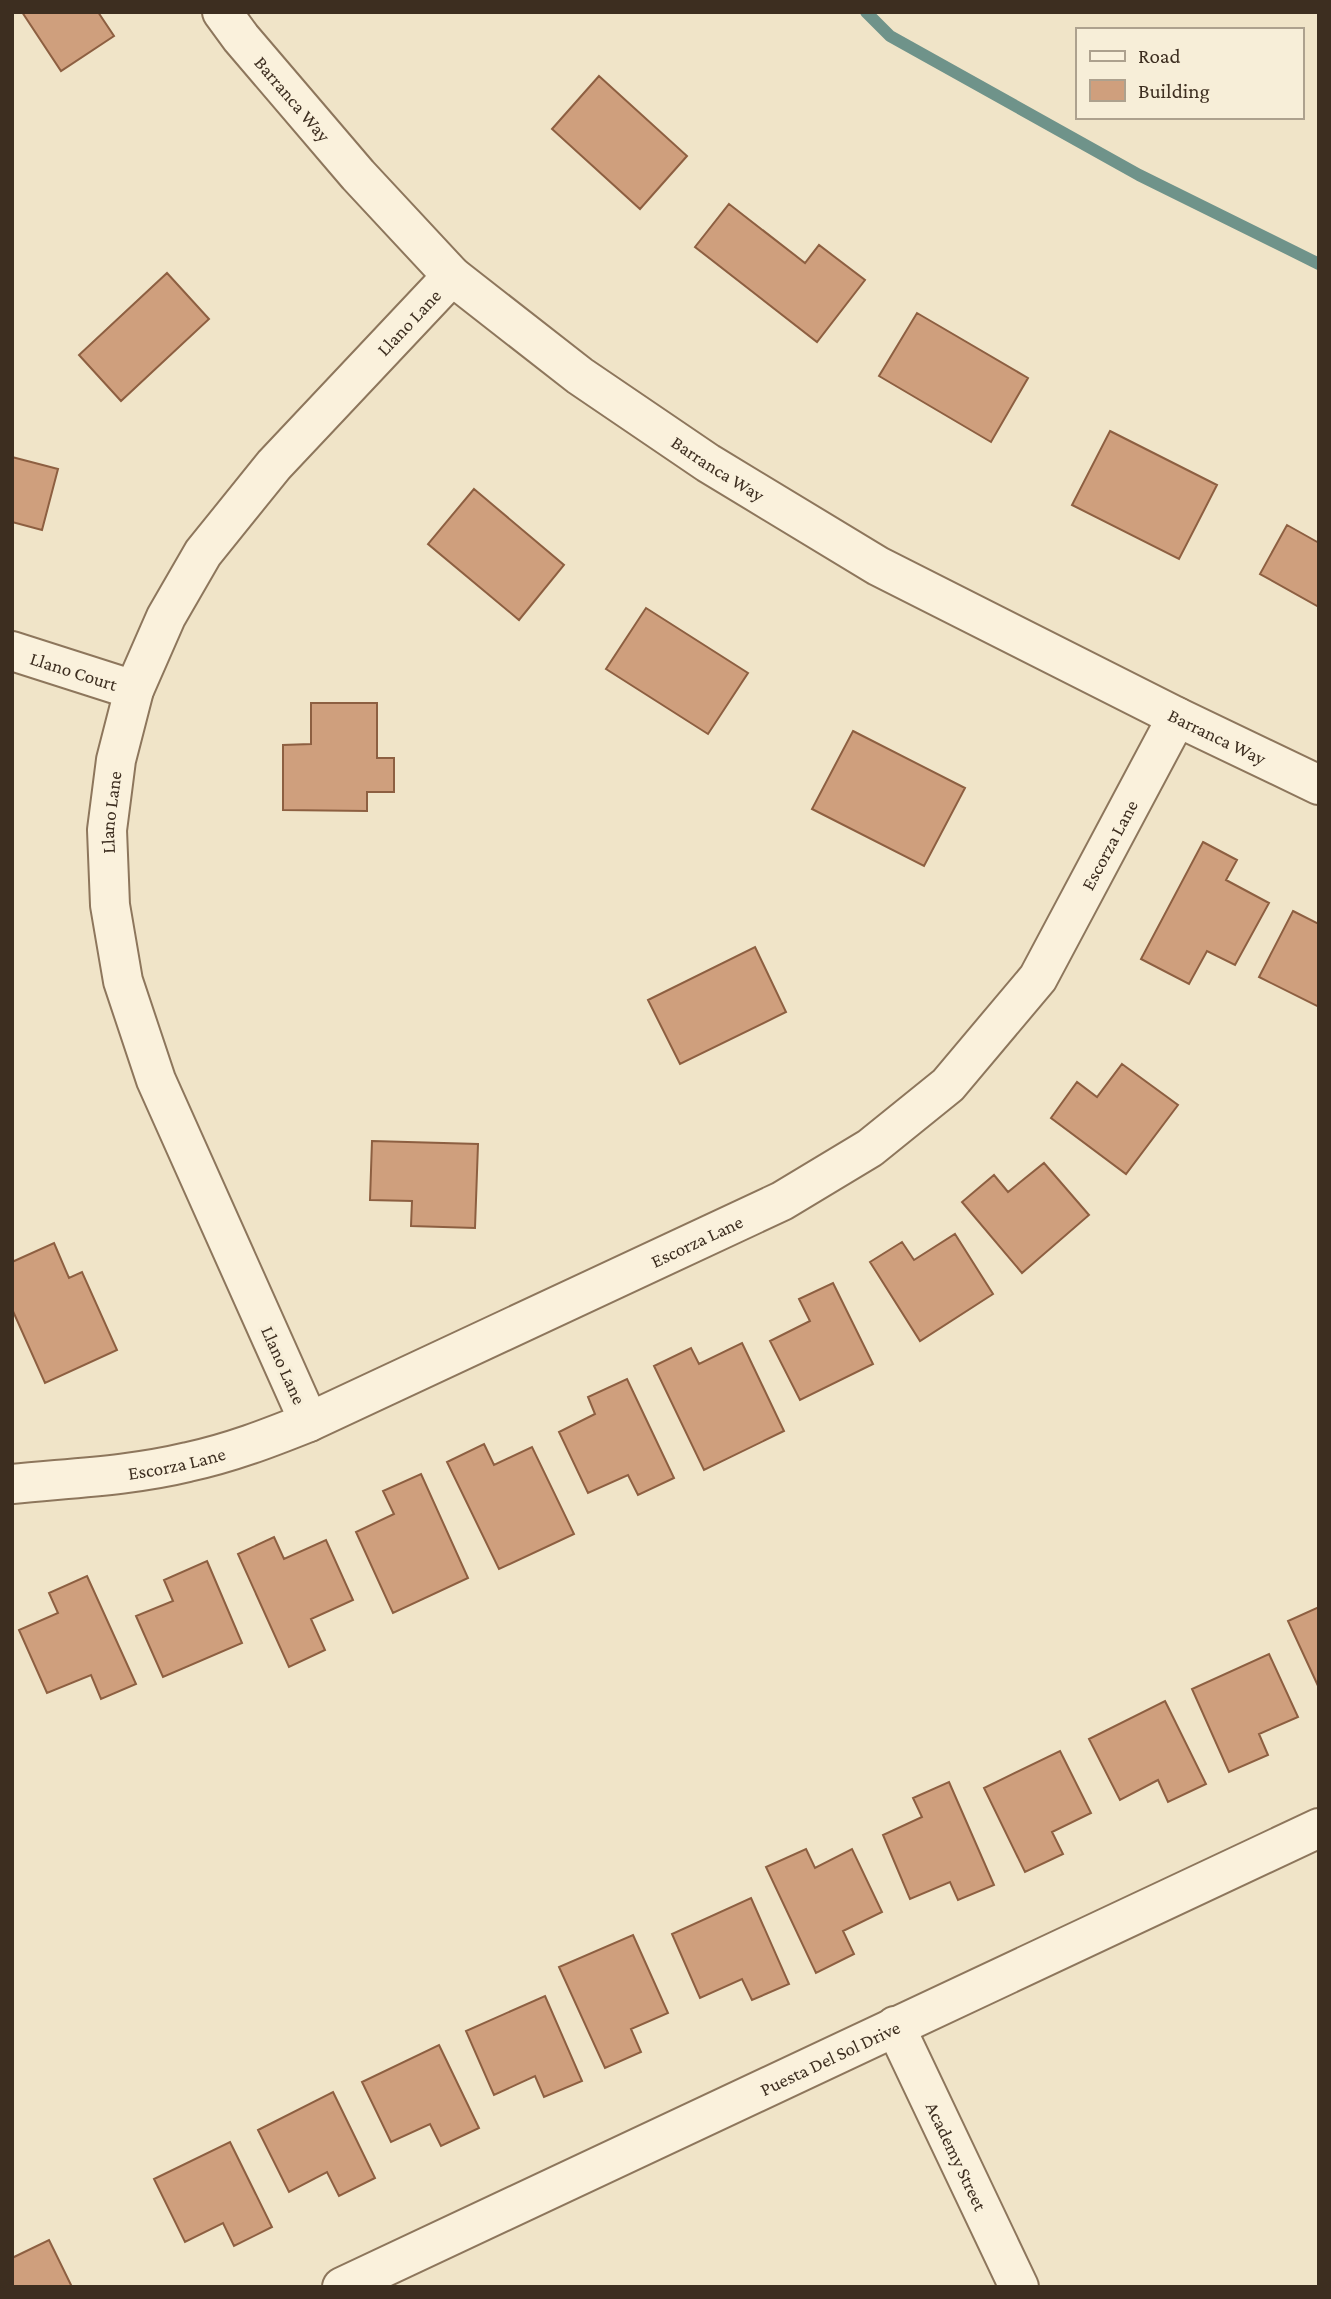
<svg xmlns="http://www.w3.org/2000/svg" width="1331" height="2299" viewBox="0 0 1331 2299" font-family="'Crimson Pro',serif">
<rect width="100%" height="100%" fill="#f0e4c8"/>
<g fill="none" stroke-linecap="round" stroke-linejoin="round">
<path stroke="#6f938a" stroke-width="12" d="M866 12 890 36 1139 175 1319 264"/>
</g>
<path fill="#cf9f7d" stroke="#8d5f41" stroke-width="2" d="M22 12H98L114 36 61 71Z
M599 76 687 156 640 209 552 129Z
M729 204 805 263 819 245 865 280 817 342 695 247Z
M167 273 209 319 121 401 79 355Z
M917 313 1028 378 991 442 879 376Z
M1110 431 1217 485 1179 559 1072 505Z
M12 457 58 469 42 530 12 522Z
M474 489 564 565 519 620 428 544Z
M1287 525 1319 543V607L1260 574Z
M646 608 748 673 708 734 606 669Z
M311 703H377V758H394V792H367V811L283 810V745L311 744Z
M853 731 965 788 924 866 812 809Z
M1203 842 1237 860 1226 880 1269 903 1235 965 1207 951 1189 984 1141 959Z
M1293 911 1319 924V1007L1259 977Z
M755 947 786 1012 680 1064 648 1000Z
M1122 1064 1178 1105 1126 1174 1051 1118 1077 1082 1097 1097Z
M372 1141 478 1144 475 1228 411 1226 412 1201 370 1200Z
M1044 1163 1089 1215 1022 1273 962 1202 994 1175 1008 1192Z
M955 1234 993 1294 920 1341 870 1262 902 1242 914 1260Z
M54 1243 69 1278 82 1272 117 1350 45 1383 12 1309V1262Z
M833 1283 873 1364 800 1400 770 1341 810 1321 799 1299Z
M742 1343 784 1431 704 1470 654 1366 691 1348 699 1364Z
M627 1379 674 1478 638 1495 628 1475 588 1493 559 1432 595 1414 588 1397Z
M484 1444 494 1465 532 1447 574 1534 499 1569 447 1462Z
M421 1474 468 1578 393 1613 356 1532 394 1514 383 1491Z
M274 1537 284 1559 326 1540 353 1600 311 1619 325 1650 289 1667 238 1554Z
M207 1561 242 1643 163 1677 136 1616 173 1601 164 1580Z
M87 1576 136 1684 101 1699 91 1675 47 1693 19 1630 58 1613 49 1593Z
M1319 1607V1688L1288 1621Z
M1269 1654 1298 1717 1259 1734 1268 1755 1229 1772 1192 1689Z
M1165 1701 1206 1784 1168 1802 1158 1780 1120 1800 1089 1739Z
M1060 1751 1091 1813 1052 1832 1063 1854 1025 1872 984 1788Z
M949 1782 994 1885 958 1900 950 1882 910 1899 883 1835 922 1817 913 1798Z
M806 1849 815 1868 852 1849 882 1912 843 1931 854 1954 816 1973 766 1867Z
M751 1898 789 1984 752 2000 742 1979 700 1998 672 1934Z
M633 1935 668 2013 631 2029 641 2052 605 2068 559 1967Z
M545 1996 582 2081 544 2097 535 2076 494 2095 466 2031Z
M439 2045 479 2128 441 2146 430 2124 391 2142 362 2082Z
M333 2092 375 2178 339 2196 327 2172 289 2192 258 2130Z
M230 2142 272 2227 234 2246 223 2223 185 2242 154 2179Z
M49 2240 72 2287H12V2258Z"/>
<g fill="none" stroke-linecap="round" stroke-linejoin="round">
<defs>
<g id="minor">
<path id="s1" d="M222 12 241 38 358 175 452 276 580 376 708 463 878 566 1177 717 1319 785"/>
<path id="s2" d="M12 651 134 690"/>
<path id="s3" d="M309 1422 156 1080 123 981 110 905 107 830 116 760 134 690 166 617 203 553 274 465 452 276"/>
<path id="s4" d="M12 1484C71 1478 130 1476 188 1462 230 1453 269 1438 309 1422L782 1201 870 1148 948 1085 1038 978 1177 717"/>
<path id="s5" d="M895 2026 1019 2287"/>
<path id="s6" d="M342 2287 1319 1828"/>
</g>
</defs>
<use href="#minor" stroke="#8d765c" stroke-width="42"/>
<use href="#minor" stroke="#faf1dc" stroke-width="38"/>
</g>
<g text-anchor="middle" stroke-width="6" stroke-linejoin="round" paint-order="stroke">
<g font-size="19" fill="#3d2e20" stroke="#f7eed8">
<text dy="7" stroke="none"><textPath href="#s1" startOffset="112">Barranca Way</textPath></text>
<text dy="7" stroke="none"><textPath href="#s3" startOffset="1237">Llano Lane</textPath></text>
<text dy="7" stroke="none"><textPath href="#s1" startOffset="679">Barranca Way</textPath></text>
<text dy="7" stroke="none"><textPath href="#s2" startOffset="65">Llano Court</textPath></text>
<text dy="7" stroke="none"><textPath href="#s1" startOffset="1246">Barranca Way</textPath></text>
<text dy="7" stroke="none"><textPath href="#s3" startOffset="649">Llano Lane</textPath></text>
<text dy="7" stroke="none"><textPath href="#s4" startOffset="1321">Escorza Lane</textPath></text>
<text dy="7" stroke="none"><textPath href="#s4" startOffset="733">Escorza Lane</textPath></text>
<text transform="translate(284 1365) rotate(66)" y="7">Llano Lane</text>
<text dy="7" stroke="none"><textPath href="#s4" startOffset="166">Escorza Lane</textPath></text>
<text dy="7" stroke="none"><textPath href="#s6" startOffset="539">Puesta Del Sol Drive</textPath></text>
<text dy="7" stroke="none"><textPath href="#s5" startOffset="144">Academy Street</textPath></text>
</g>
</g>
<rect width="1331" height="2299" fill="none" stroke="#3d2e20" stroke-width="28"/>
<rect x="1076" y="28" width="228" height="91" fill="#f7eed8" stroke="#ada18e" stroke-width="2"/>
<rect x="1090" y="51" width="35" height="10" fill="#faf1dc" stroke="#ada18e" stroke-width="2"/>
<text x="1138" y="63" font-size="21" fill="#3d2e20">Road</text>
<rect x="1090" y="80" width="35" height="21" fill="#cf9f7d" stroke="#ada18e" stroke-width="2"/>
<text x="1138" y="98" font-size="21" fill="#3d2e20">Building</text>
</svg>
